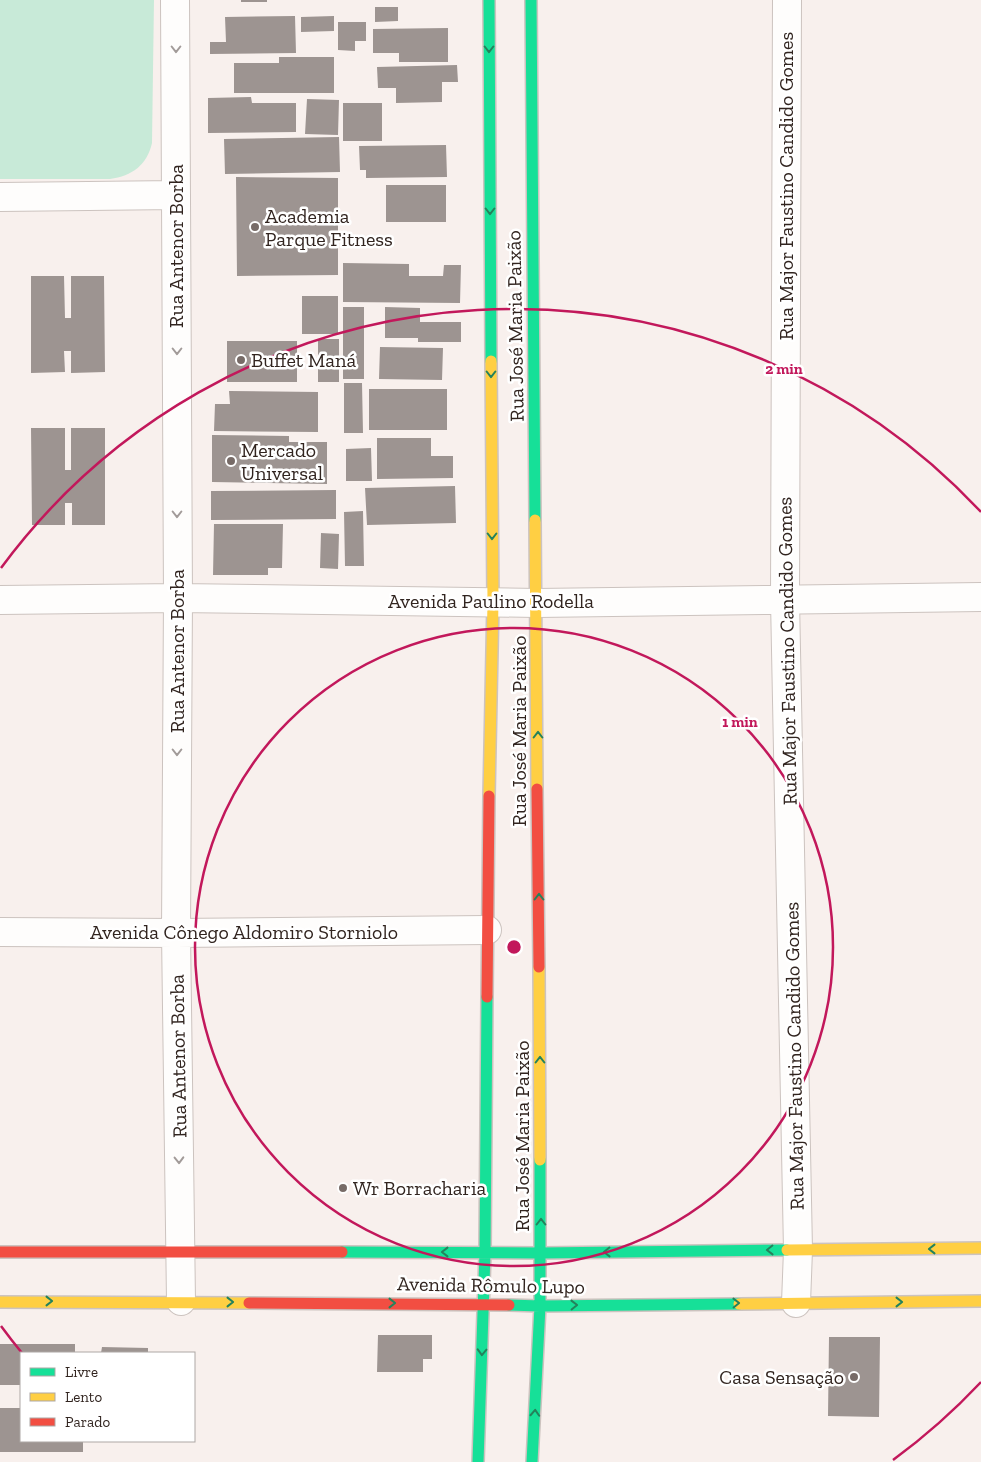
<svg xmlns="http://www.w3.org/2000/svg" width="981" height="1462" viewBox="0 0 981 1462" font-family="'Zilla Slab',serif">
<rect width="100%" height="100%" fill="#f8f0ed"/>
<path fill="#c8ead8" d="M0 0H154L152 143C147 165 132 176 110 179H0Z"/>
<path fill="#9d9491" d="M241 0H267V2H241Z
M375 7H398V21L375 22Z
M295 16 296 53 210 54V42H226L225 17Z
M334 16V31L301 32V17Z
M338 22H366V41H355V51L338 50Z
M448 28V62H399V53H373V29Z
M279 57H334V93H234V63H279Z
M457 65 458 82H442V102L396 103V88H378L377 67Z
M251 97 252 103H296V132L208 133V98Z
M307 99 339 100 338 135 305 134Z
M343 103H382V141H343Z
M339 137 340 172 225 174 224 139Z
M446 145 447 177 366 178V170H360L359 146Z
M236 177 338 178V275L237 276Z
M386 185H446V222H386Z
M343 263 409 264V276H443L444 265H461L460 303 343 302Z
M31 276H64L65 318H71V276H104L105 372 71 373V351H64L65 372 31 373Z
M302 296H338V334H302Z
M343 307H364V379H343Z
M385 307 420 308V322H461V342H418V338H385Z
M318 339H339V382H318Z
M227 341H297V382H227Z
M380 347 443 348 442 380 379 379Z
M344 383H362L363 433H344Z
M369 389H447V430H369Z
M229 391 318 392V432L214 431 215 404H230Z
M31 428H65V470H71V428H105V525H72V503H65V525H32Z
M212 435 289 436V442H327V484L212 482Z
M377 438H431V456H453V478L377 479Z
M371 448 372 481H346V449Z
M455 486 456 523 367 525 365 488Z
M336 490V519L211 520V491Z
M363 511 364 566H345L344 512Z
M214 524H283L282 568H268V575H213Z
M321 533 339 534 338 569 320 568Z
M378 1335H432V1359H423V1372H377Z
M829 1337H880L879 1417 828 1416Z
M0 1344H75V1353H21V1385H0Z
M102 1347 148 1348V1353H101Z
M0 1408H21V1441H83V1452H0Z"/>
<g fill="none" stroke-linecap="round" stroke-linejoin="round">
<defs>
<path id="street" d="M175 0 178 598 176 933 181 1301
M787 0 785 600 798 1250 796 1303
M0 197 176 195
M0 600 178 598 537 603 981 597
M0 932 176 933 487 930"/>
<path id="fast" d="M489 0 491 361
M531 0 535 520
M342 1252 541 1253 787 1250
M509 1305 540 1306 739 1304
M478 1462 485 1253 487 997
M532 1462 540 1306V1160"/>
<path id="slow" d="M535 520 537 789
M489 796 493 602 491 361
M539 967 540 1160
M787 1250 981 1248
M0 1302 249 1303
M739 1304 981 1301"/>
<path id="jam" d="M537 789 539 967
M487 997 489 796
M0 1252H342
M249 1303 509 1305"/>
</defs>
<use href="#street" stroke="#ccc3bf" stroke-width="30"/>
<use href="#fast" stroke="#ccc3bf" stroke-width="14"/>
<use href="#slow" stroke="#ccc3bf" stroke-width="14"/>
<use href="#jam" stroke="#ccc3bf" stroke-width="14"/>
<use href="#street" stroke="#fefdfc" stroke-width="28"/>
<use href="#fast" stroke="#16e098" stroke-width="11"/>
<use href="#slow" stroke="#ffcf43" stroke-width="11"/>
<use href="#jam" stroke="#f24e42" stroke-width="11"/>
</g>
<defs><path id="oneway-chevron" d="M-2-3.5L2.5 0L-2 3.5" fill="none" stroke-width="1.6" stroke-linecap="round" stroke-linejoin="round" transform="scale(1.25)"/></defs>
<g stroke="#a29b99">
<use href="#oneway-chevron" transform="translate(176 49) rotate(90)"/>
<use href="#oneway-chevron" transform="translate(177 351) rotate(90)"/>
<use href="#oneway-chevron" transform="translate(177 514) rotate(90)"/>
<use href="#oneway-chevron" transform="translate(177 752) rotate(90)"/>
<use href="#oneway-chevron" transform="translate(179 1160) rotate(89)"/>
</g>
<g stroke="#24825c">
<use href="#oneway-chevron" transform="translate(489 49) rotate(90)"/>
<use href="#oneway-chevron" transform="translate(490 211) rotate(90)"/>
<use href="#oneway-chevron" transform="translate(491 374) rotate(90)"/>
<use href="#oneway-chevron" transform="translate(492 536) rotate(90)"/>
<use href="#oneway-chevron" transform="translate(538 735) rotate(-90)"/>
<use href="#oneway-chevron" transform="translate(539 897) rotate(-90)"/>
<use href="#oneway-chevron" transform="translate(540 1060) rotate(-90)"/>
<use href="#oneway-chevron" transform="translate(541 1222) rotate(-90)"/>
<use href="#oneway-chevron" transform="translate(932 1249) rotate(180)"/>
<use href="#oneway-chevron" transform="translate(770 1250) rotate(179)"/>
<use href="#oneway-chevron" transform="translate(445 1252) rotate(-180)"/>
<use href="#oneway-chevron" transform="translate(607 1252) rotate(179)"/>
<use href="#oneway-chevron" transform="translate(49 1301)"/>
<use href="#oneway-chevron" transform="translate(230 1302)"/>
<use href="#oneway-chevron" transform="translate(899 1302)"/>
<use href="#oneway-chevron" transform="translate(392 1303)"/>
<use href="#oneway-chevron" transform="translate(736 1303) rotate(-1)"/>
<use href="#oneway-chevron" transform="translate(574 1305) rotate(-1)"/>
<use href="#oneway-chevron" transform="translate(482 1352) rotate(92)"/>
<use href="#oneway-chevron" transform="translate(535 1413) rotate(-87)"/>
</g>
<g fill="none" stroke="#c2185b" stroke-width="2.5">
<circle cx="514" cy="947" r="319"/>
<path d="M981 1382A638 638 0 0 1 893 1460M22 1353A638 638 0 0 1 1 1326M1 568A638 638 0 0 1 981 512"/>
</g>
<g fill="#776b67" stroke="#fff" stroke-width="2">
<circle cx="255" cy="227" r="5"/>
<circle cx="241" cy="360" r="5"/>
<circle cx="231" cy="461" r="5"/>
<circle cx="343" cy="1188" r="5"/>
<circle cx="854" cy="1377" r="5"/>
</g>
<g text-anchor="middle" stroke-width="5" stroke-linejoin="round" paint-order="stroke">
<g font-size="20" fill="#31241f" stroke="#fff">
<text transform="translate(786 186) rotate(-90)" y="7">Rua Major Faustino Candido Gomes</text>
<text transform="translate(176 246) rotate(-90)" y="7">Rua Antenor Borba</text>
<text transform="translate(515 326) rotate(-91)" y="7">Rua José Maria Paixão</text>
<text x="491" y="608">Avenida Paulino Rodella</text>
<text transform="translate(177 651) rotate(-90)" y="7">Rua Antenor Borba</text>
<text transform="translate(787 651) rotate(-91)" y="7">Rua Major Faustino Candido Gomes</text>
<text transform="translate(519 731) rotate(-90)" y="7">Rua José Maria Paixão</text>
<text x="244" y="939">Avenida Cônego Aldomiro Storniolo</text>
<text transform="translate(178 1056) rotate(-91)" y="7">Rua Antenor Borba</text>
<text transform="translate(794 1056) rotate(-91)" y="7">Rua Major Faustino Candido Gomes</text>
<text transform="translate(522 1136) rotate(-90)" y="7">Rua José Maria Paixão</text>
<text transform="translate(491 1285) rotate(1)" y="7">Avenida Rômulo Lupo</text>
</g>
<g font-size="20" fill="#31241f" stroke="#fff" text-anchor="start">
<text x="265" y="223">Academia<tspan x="265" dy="23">Parque Fitness</tspan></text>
<text x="251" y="367">Buffet Maná</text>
<text x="241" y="457">Mercado<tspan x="241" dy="23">Universal</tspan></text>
<text x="353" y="1195">Wr Borracharia</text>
<text x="844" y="1384" text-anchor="end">Casa Sensação</text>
</g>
</g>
<circle cx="514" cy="947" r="8" fill="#c2185b" stroke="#fff" stroke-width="2.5"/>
<g font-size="15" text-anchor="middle" font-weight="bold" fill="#c2185b" stroke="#fff" stroke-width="5" stroke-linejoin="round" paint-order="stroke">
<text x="784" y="374">2 min</text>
<text x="740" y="727">1 min</text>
</g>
<rect x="20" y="1352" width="175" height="90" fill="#ffffff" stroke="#ada7a5"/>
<rect x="30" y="1368" width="25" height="8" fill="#16e098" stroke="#ada7a5"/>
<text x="65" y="1377" font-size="15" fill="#31241f">Livre</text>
<rect x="30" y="1393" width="25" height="8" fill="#ffcf43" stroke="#ada7a5"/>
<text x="65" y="1402" font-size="15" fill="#31241f">Lento</text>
<rect x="30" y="1418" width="25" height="8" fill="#f24e42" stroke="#ada7a5"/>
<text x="65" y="1427" font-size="15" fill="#31241f">Parado</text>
</svg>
